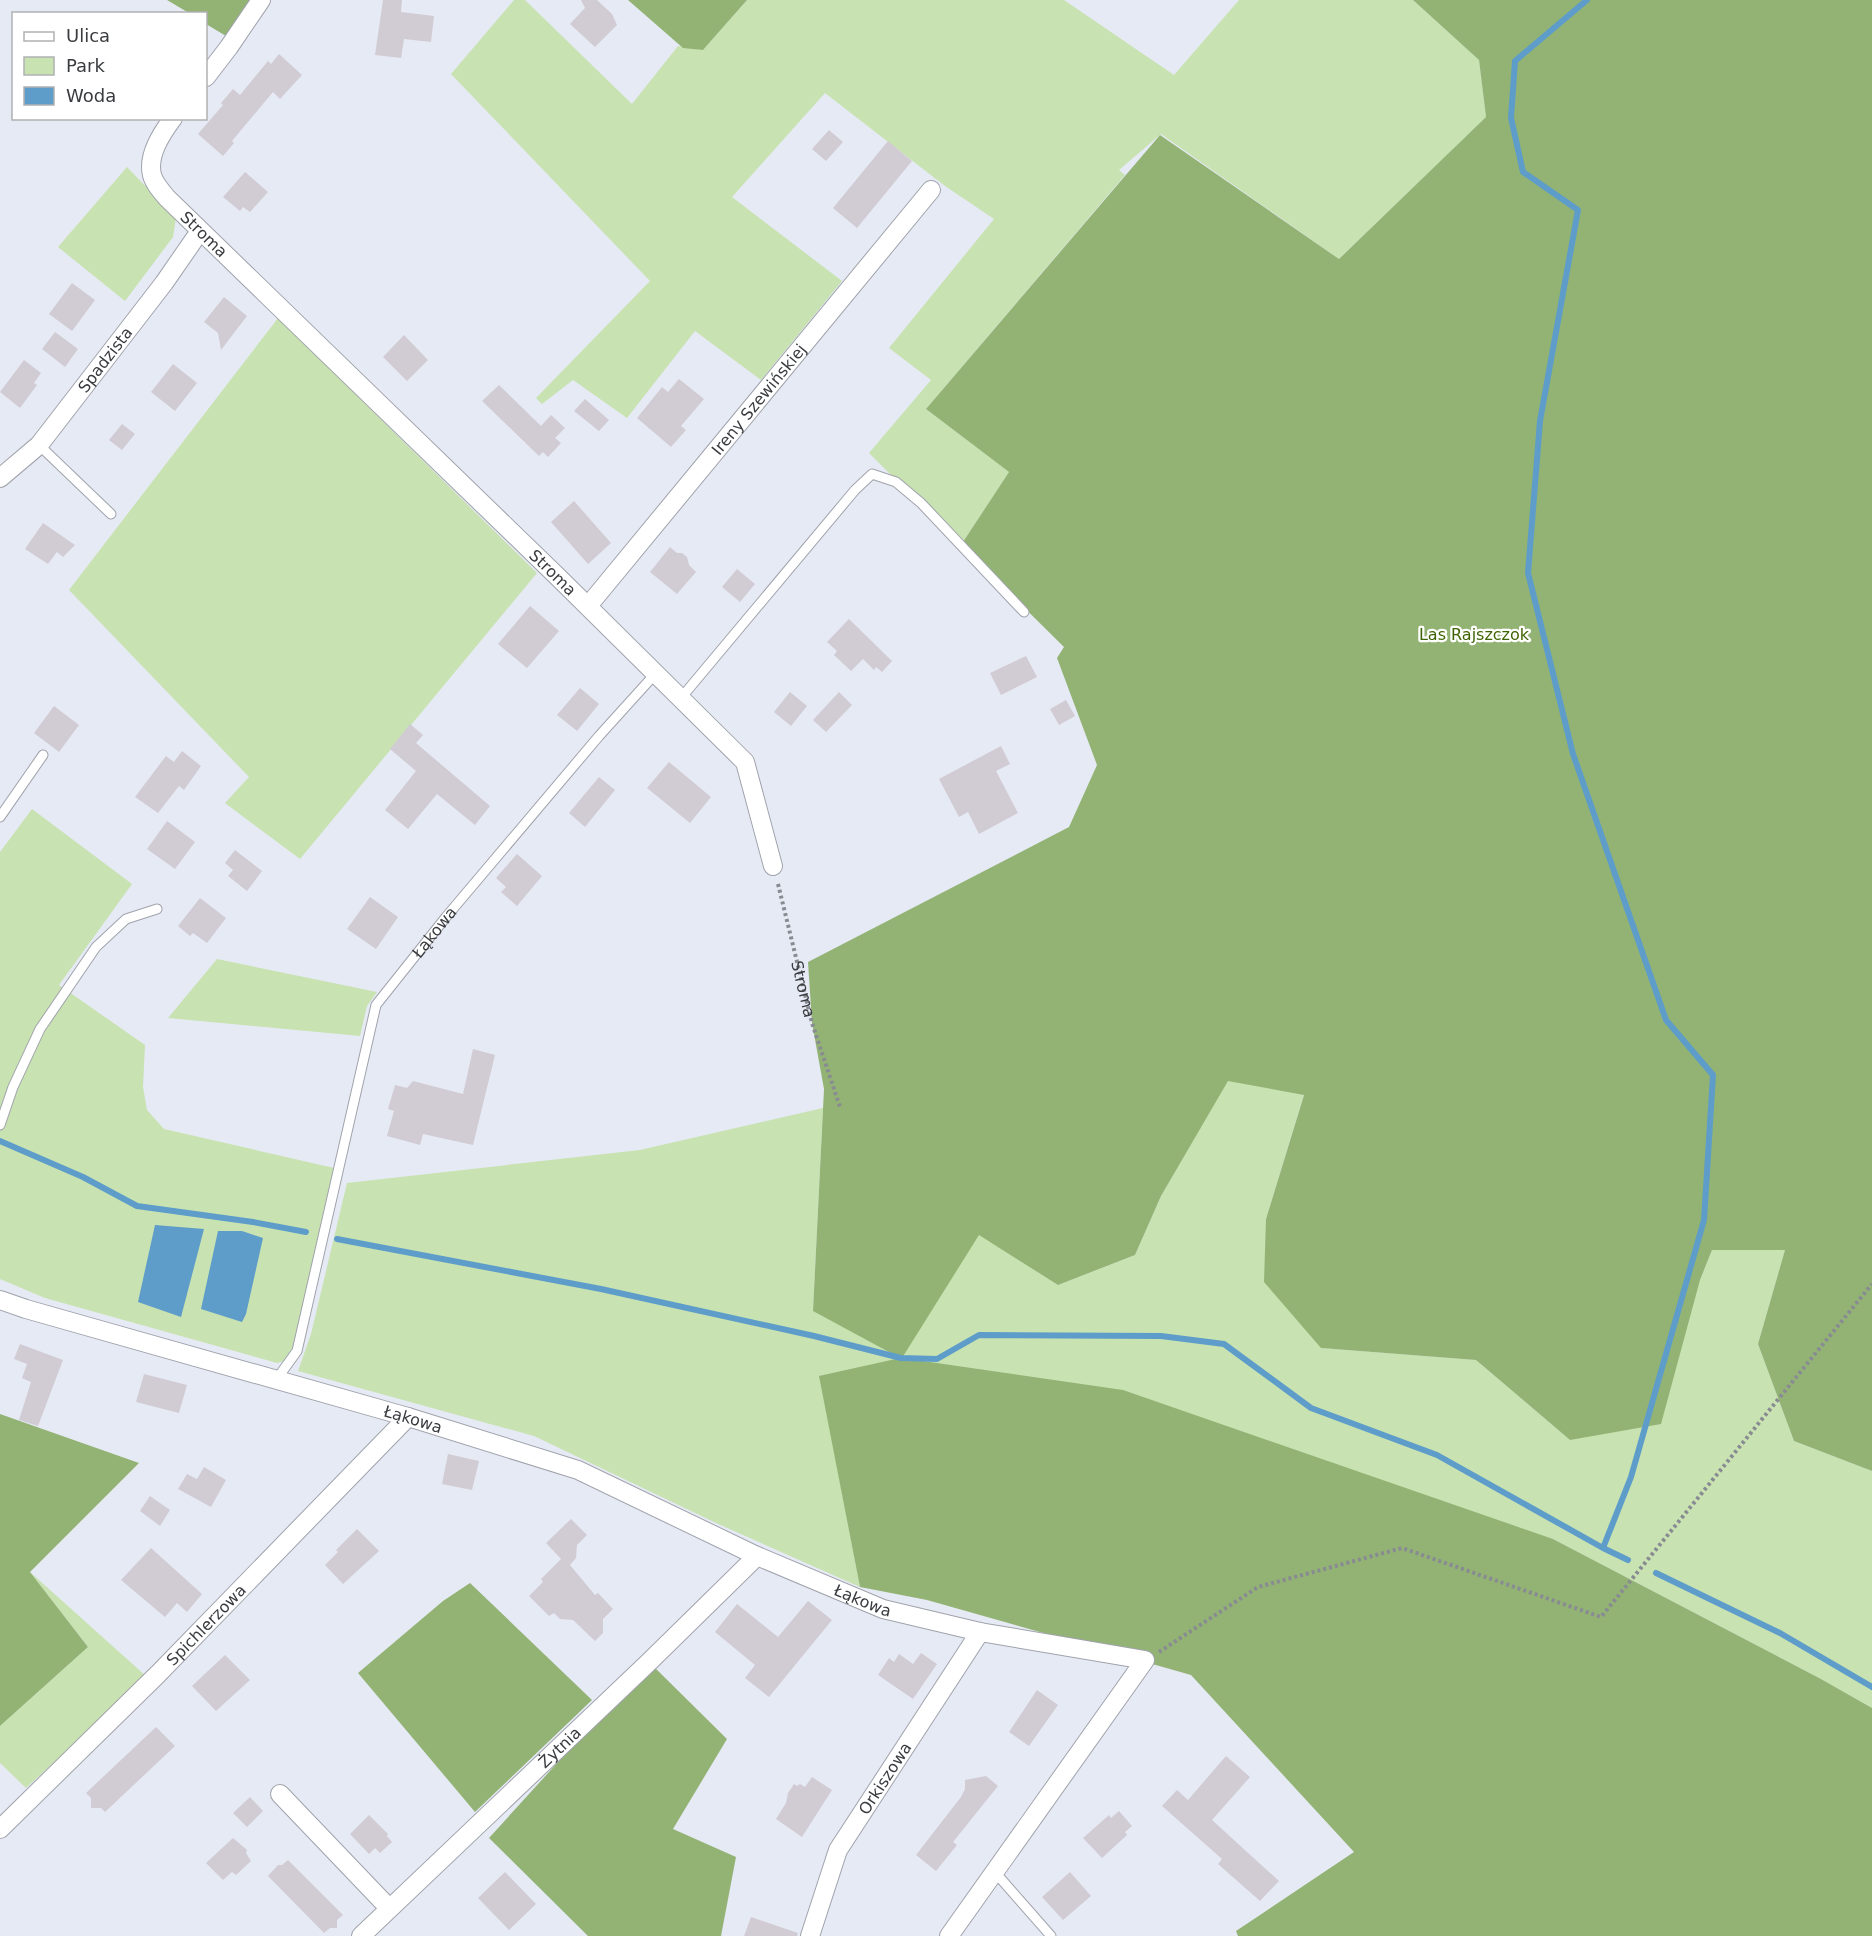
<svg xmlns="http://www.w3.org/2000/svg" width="1872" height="1936" viewBox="0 0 1872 1936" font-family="'DejaVu Sans',sans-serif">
<rect width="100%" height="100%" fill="#e6eaf4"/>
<path fill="#c8e2b1" d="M514 0H525L632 104 678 46 703 50 747 0H1064L1174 75 1239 0H1413L1479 60 1486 117 1339 259 1161 134 1119 170 1125 175 926 409 1009 472 961 545 869 453 931 380 889 348 994 219 945 186 825 93 732 197 842 281 761 380 695 331 627 418 573 380 542 404 536 398 650 281 451 74Z
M127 167 176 218 173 237 125 301 58 247Z
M278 318 537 573 300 859 225 803 249 777 69 590Z
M32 809 132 884 59 985 145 1045 143 1087 147 1110 164 1129 334 1168 291 1359 277 1363 45 1298 0 1279V852Z
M217 959 377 992 367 1006 360 1036 168 1018Z
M1228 1080 1304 1094 1266 1219 1321 1348 1476 1360 1570 1440 1700 1280 1712 1250H1785L1758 1344 1794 1441 1872 1471V1708L1821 1679 1553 1539 820 1376 860 1587 716 1523 534 1436 298 1371 311 1334 347 1183 640 1150 823 1108 813 1311 979 1234 1058 1285 1135 1255 1161 1196Z
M30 1572 147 1677 26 1788 0 1763V1726L88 1647Z"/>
<path fill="#93b375" d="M167 0H253L226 36 206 24V14L189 13Z
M628 0H747L703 50 683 48Z
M1413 0H1872V1471L1794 1441 1758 1344 1785 1250H1712L1700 1280 1661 1424 1570 1440 1476 1360 1321 1348 1264 1282 1266 1219 1304 1095 1228 1081 1161 1196 1135 1255 1058 1285 979 1235 902 1358 1123 1390 1553 1539 1821 1679 1872 1708V1936H1238L1236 1931 1354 1852 1191 1675 927 1600 860 1587 819 1376 900 1358 813 1311 824 1089 812 1023 808 962 1069 827 1097 765 1057 658 1064 647 961 545 1009 472 926 409 1160 135 1339 259 1486 117 1479 60Z
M0 1414 139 1463 30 1572 88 1647 0 1726Z
M470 1583 592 1700 475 1812 358 1673 443 1601Z
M649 1662 727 1739 673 1829 736 1857 721 1936H588L489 1838Z"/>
<path fill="#5e9dc9" d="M155 1225 204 1229 181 1317 138 1302Z
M218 1231H242L263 1238 246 1314 242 1322 201 1309Z"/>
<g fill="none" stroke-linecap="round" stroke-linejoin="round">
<path stroke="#5e9dc9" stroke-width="6" d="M1587 0 1515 61 1511 118 1523 172 1578 210 1540 421 1528 573 1573 754 1666 1020 1713 1075 1704 1220 1631 1477 1603 1548
M0 1141 83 1177 137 1206 253 1222 306 1232
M337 1239 601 1289 814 1336 901 1358 937 1359 979 1335 1161 1336 1224 1344 1311 1408 1437 1455 1603 1548 1628 1560
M1656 1573 1780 1633 1872 1687"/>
</g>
<path fill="#d1cbd4" d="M383 0H402L401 12 434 16 431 42 404 39 401 58 375 55Z
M581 0H597L612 14 617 25 595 47 570 24 585 8Z
M279 54 302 75 280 99 273 92 232 141 234 143 223 156 198 134 223 105 221 103 233 89 240 95 268 61 271 64Z
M829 130 843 142 826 161 812 149Z
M888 141 912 161 857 228 833 208Z
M245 172 268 192 250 212 243 207 240 211 223 197Z
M72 283 95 300 72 331 49 314Z
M224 297 247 316 221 350 218 333 204 322Z
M55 332 78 349 65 367 42 349Z
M404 335 428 360 407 381 383 357Z
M24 360 41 373 34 383 37 385 20 408 0 392Z
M173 364 197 383 175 411 151 392Z
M679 379 704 399 681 426 686 430 671 447 637 418 662 387 668 392Z
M499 385 541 426 551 415 565 428 555 438 561 443 548 457 543 452 539 456 482 401Z
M585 399 609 420 599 431 574 411Z
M122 424 135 434 122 450 109 440Z
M574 501 611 543 588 564 551 522Z
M43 523 75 545 63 557 57 552 48 564 25 549Z
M670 547 677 553H682L687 557 689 565 696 572 677 594 650 572Z
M737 569 755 584 740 602 722 587Z
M530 606 559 631 527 668 498 644Z
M849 619 892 661 882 672 876 667 874 670 863 659 851 671 834 655 837 651 827 642Z
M1026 656 1037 677 1001 695 990 673Z
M580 688 599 704 577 731 557 715Z
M790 692 807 706 791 726 774 712Z
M839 692 852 705 826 732 813 720Z
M1066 700 1075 716 1059 725 1050 709Z
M54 706 79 725 59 752 34 733Z
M410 724 423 735 416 743 490 806 475 825 437 794 408 829 385 810 416 771 390 749Z
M1001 746 1010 764 996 771 1018 813 979 834 968 812 959 817 939 779Z
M182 751 201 766 184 790 179 786 158 813 135 797 166 756 174 762Z
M669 762 711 797 690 823 647 788Z
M599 777 615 790 585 827 569 813Z
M167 821 195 842 175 869 147 849Z
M235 850 262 871 247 891 228 876 233 870 225 863Z
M517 854 542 876 517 906 501 892 506 887 496 878Z
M370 897 398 917 376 949 347 929Z
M200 898 226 918 207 943 193 933 190 936 178 926Z
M473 1049 495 1055 473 1145 423 1134 420 1145 387 1136 394 1111 388 1109 395 1085 407 1088 413 1081 463 1094Z
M20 1344 63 1360 38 1426 19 1420 31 1382 22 1378 27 1364 14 1359Z
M144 1374 187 1385 179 1413 136 1402Z
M448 1454 479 1461 472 1490 442 1484Z
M204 1467 226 1480 211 1507 178 1489 187 1474 197 1479Z
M150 1496 170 1510 160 1526 140 1511Z
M571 1519 587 1535 577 1545 576 1558 570 1565 595 1595 598 1593 613 1609 603 1619V1633L595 1641 573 1620 560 1619 554 1613 549 1616 529 1596 543 1582 541 1579 561 1559 546 1543Z
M357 1529 379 1551 343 1584 325 1565 338 1552 336 1550Z
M151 1548 202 1594 187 1612 177 1603 165 1617 121 1580Z
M808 1601 832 1620 769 1697 745 1678 755 1665 715 1632 737 1604 778 1637Z
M921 1653 937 1664 913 1699 878 1675 889 1658 894 1662 899 1654 913 1664Z
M225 1655 250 1680 216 1711 192 1686Z
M1037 1690 1058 1705 1029 1746 1009 1732Z
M156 1727 175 1746 105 1812 101 1808H91V1798L86 1793Z
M1226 1756 1250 1777 1212 1820 1279 1881 1260 1901 1218 1864 1222 1859 1162 1806 1177 1790 1188 1800Z
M986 1776 998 1786 953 1842 957 1845 936 1871 916 1855 961 1797 965 1789V1780Z
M812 1777 832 1790 802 1837 776 1819 786 1803 788 1793 794 1784 797 1786 800 1784 805 1787Z
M250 1797 263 1811 247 1827 233 1813Z
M1119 1811 1132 1826 1125 1832 1127 1835 1102 1858 1083 1838 1109 1815 1111 1818Z
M369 1815 388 1834 387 1836 392 1842 380 1853 375 1848 369 1854 350 1834Z
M233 1838 247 1850 246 1853 251 1861 236 1875 232 1872 223 1880 206 1863Z
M288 1860 343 1915 337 1920V1928H330L324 1933 268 1876 278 1865H282Z
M505 1872 536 1904 509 1930 478 1898Z
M1070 1872 1091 1896 1063 1920 1042 1897Z
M751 1917 798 1933 797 1936H744Z"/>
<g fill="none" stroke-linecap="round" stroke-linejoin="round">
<defs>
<g id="service">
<path d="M39 445 111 514"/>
<path d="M681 698 855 490 872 474 896 482 921 503 1024 612"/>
<path d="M0 817 43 755"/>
<path d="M0 1125 13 1087 40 1029 96 947 126 919 157 909"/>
<path id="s2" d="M276 1380 297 1351 376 1005 446 917 599 736 656 673"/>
<path d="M994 1871 1051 1936"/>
</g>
<g id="minor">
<path d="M206 77 229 47 261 0"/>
<path id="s3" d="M173 118C162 133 147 155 152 175 154 183 161 191 167 198L560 579 745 762 773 866"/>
<path id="s4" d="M0 478 39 445 164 283 200 231"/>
<path id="s5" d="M588 606 931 190"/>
<path id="s6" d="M0 1300 26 1309 408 1417 578 1470 757 1556 883 1609 980 1632 1145 1660 949 1936"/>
<path d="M280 1794 389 1908"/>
<path id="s7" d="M0 1829 158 1674 408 1417"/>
<path id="s8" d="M361 1936 649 1662 757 1556"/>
<path id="s9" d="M810 1936 838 1850 980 1632"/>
</g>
</defs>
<use href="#service" stroke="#a0a3ac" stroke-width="11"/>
<use href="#minor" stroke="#a0a3ac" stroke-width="20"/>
<g stroke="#888b92" stroke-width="4" stroke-dasharray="3 3" stroke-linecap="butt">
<path id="s1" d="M778 884 812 1023 840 1107"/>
<path d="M1159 1652 1258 1587 1402 1548 1601 1617 1872 1284"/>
</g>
<use href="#service" stroke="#fff" stroke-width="9"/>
<use href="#minor" stroke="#fff" stroke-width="18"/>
</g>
<g text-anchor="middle" stroke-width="4.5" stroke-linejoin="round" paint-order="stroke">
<g font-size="16" fill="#393b3f" stroke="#fff">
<text dy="6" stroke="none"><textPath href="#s3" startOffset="142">Stroma</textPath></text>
<text dy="6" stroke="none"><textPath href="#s4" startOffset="159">Spadzista</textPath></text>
<text dy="6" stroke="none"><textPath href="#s5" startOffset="268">Ireny Szewińskiej</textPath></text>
<text dy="6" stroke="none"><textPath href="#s3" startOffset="628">Stroma</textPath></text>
<text dy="6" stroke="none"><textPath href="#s2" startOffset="484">Łąkowa</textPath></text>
<text dy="6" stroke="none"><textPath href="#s1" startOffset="108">Stroma</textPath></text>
<text dy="6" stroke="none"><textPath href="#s6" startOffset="430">Łąkowa</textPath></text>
<text dy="6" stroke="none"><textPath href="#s6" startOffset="916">Łąkowa</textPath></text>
<text dy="6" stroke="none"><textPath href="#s7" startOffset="290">Spichlerzowa</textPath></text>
<text dy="6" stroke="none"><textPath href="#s8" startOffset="274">Żytnia</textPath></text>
<text dy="6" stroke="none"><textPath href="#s9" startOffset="176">Orkiszowa</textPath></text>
</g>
<g font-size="16" fill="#3f6403" stroke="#fff">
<text x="1474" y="640">Las Rajszczok</text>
</g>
</g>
<rect x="12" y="12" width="195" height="108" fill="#ffffff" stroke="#b0b1b2" stroke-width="1.5"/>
<rect x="24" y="32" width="30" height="9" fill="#ffffff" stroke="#b0b1b2" stroke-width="1.5"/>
<text x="66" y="42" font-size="18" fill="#393b3f">Ulica</text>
<rect x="24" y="57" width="30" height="18" fill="#c8e2b1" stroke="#b0b1b2" stroke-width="1.5"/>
<text x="66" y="72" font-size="18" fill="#393b3f">Park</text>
<rect x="24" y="87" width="30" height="18" fill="#5e9dc9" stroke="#b0b1b2" stroke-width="1.5"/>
<text x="66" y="102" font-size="18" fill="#393b3f">Woda</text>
</svg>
